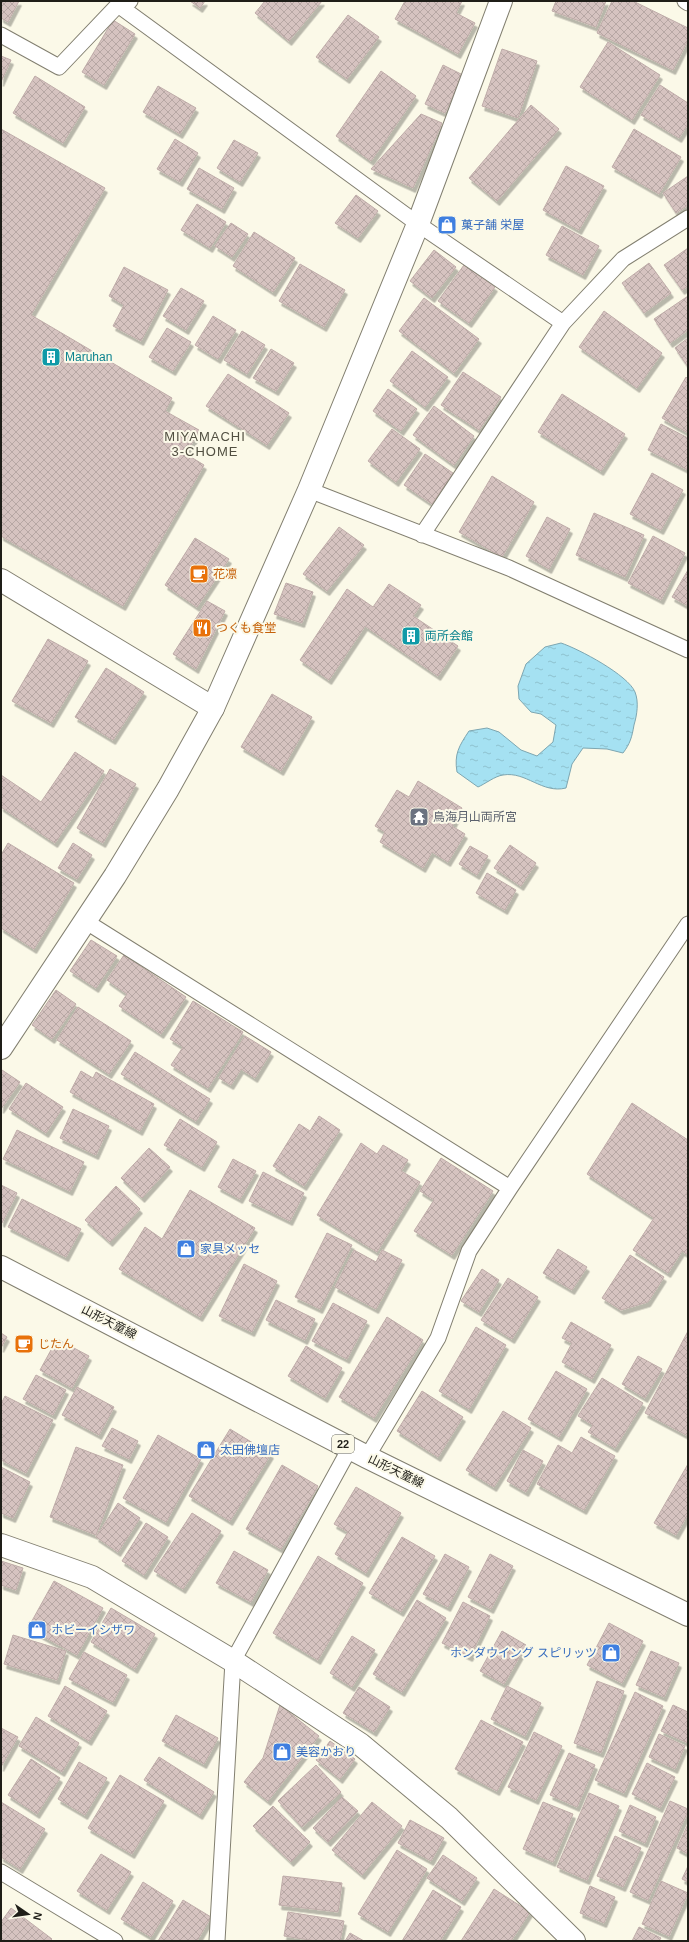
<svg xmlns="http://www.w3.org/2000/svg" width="689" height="1942" viewBox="0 0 689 1942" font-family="Arial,'Noto Sans JP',sans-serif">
<defs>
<pattern id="water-ripples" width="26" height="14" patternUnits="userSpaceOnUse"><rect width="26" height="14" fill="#a5e1f2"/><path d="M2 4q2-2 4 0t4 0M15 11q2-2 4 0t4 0" fill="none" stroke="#8ec1cf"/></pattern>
<pattern id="building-cross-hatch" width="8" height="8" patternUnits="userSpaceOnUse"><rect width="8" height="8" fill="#d6c3c0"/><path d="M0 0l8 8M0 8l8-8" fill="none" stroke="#b7a7a4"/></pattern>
<filter id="shadow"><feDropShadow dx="2.5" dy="4.5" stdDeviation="0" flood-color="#0004"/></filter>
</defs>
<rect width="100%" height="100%" fill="#fbf9e8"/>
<path fill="url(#water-ripples)" stroke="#7da6b1" d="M561 643C579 649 628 675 635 692 639 702 637 715 634 725 632 737 630 744 623 753L607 749 583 748 572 764 566 788C542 794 526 771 503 775 495 776 485 784 478 787L457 772C454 754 459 746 469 731L487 728 499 732 521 750 537 756 553 742 556 725 541 714 531 712 519 699 518 686 526 664 545 647Z"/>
<path fill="url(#building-cross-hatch)" stroke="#bfaca9" filter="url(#shadow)" d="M1 1H19L8 22 1 18Z
M190 1H205L200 8Z
M265 1H322L289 41 255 13Z
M405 1H462L456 13 475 23 458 54 395 19Z
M556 1H606L596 27 552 11Z
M612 1H633L688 28V40L673 70 597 33Z
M348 15 379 37 347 79 316 57Z
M113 20 135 34 104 85 82 72Z
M608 42 660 75 632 120 580 87Z
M502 49 537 61 518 118 482 106Z
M1 56 11 60 1 82Z
M443 65 463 75 445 113 425 104Z
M381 71 416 96 371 161 336 136Z
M35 76 85 107 63 143 13 113Z
M660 85 688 103V124L679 138 641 115Z
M158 86 196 108 180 134 143 112Z
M531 105 559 129 497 201 469 178Z
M421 114 442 123 413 188 371 169Z
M1 129 105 188 31 315 172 398 165 411 199 430 186 454 204 465 123 606 1 536Z
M634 129 681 157 659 194 612 167Z
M175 139 198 153 180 182 157 169Z
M234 140 258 153 240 182 217 168Z
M566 166 604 186 579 230 543 210Z
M199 168 234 188 222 209 187 189Z
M688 176V205L676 213 663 193Z
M356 195 378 211 358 238 335 223Z
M197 204 226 222 210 248 181 230Z
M231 223 248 234 232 257 215 246Z
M562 226 599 246 583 275 546 255Z
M254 232 295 258 273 292 233 266Z
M688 248V286L682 290 664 265Z
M434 250 456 267 432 298 410 281Z
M649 263 671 293 644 313 622 283Z
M300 264 345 290 324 327 279 301Z
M464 265 495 287 469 323 438 301Z
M124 267 168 290 141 341 113 326 124 305 109 296Z
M181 288 204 301 186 330 163 316Z
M688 296V330L670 343 654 319Z
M424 298 479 339 454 373 399 331Z
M604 311 662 353 637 388 579 347Z
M213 316 236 330 218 359 195 345Z
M167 328 191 342 173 371 149 357Z
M242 331 265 345 247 374 224 360Z
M688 338V367L675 348Z
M271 349 294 363 276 391 253 378Z
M412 351 448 377 425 407 390 381Z
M463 372 501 397 479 430 441 405Z
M228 374 289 413 267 445 206 406Z
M686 377 688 379V433L662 418Z
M388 389 417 409 401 431 373 411Z
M562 394 625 434 601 471 538 432Z
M434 406 474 436 454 465 413 435Z
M661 424 688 438V470L648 450Z
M392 429 420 449 396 482 368 461Z
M425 454 453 473 432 504 404 485Z
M652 473 683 490 661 530 630 514Z
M492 476 534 502 502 557 459 532Z
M594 513 644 535 625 577 576 555Z
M547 517 570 529 549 569 526 556Z
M339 527 364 545 327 591 303 574Z
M653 536 685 553 661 600 628 583Z
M195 538 229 559 197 607 165 585Z
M688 570V606L672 597Z
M286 583 313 592 302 623 274 614Z
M389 584 421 605 413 616 458 646 438 676 365 626 329 680 300 660 347 589 373 607Z
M207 601 225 611 196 669 173 654Z
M48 639 88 661 51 723 12 701Z
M106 668 144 692 113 740 75 717Z
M272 694 312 717 281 771 241 747Z
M75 752 104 771 55 843 1 807V775L41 802Z
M110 769 136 784 103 843 77 828Z
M418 781 462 808 452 826 465 834 448 862 432 852 423 868 380 842 385 832 375 826 397 790 409 797Z
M8 843 74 883 34 949 1 928V855Z
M73 843 92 855 77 879 58 868Z
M510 845 536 863 521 886 494 868Z
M470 846 488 856 477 875 459 864Z
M487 873 516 890 505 910 476 893Z
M91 940 117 956 96 988 70 971Z
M124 955 186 997 161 1034 119 1006 127 994 107 980Z
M56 990 76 1004 52 1039 32 1025Z
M193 1001 243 1032 208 1088 171 1065 183 1047 170 1039Z
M78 1007 131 1041 109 1074 57 1040Z
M245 1036 271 1052 255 1078 241 1069 231 1085 219 1078Z
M135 1052 210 1099 196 1121 121 1074Z
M2 1070 20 1082 1 1109V1071Z
M81 1071 93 1078 96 1072 154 1104 140 1131 70 1092Z
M26 1083 63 1107 46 1133 9 1109Z
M632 1103 688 1140V1191L686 1194 688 1196V1255L682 1251 668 1273 633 1250 654 1218 587 1174Z
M73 1109 109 1126 96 1155 60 1138Z
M319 1116 340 1130 304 1186 273 1166 299 1124 310 1131Z
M180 1119 217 1142 202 1167 164 1145Z
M17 1130 84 1162 70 1191 3 1159Z
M361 1143 377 1154 383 1145 408 1160 401 1171 420 1182 377 1252 317 1215Z
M149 1148 170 1167 142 1198 121 1178Z
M441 1158 493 1191 452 1255 414 1231 434 1200 420 1191Z
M233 1159 256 1171 240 1199 218 1187Z
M263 1172 304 1193 290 1221 249 1201Z
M1 1185 17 1193 2 1223 1 1222Z
M116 1186 140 1209 110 1242 85 1220Z
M190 1190 255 1228 200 1317 119 1269 145 1227 162 1239Z
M22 1199 81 1229 66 1257 8 1227Z
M327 1233 352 1245 320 1309 295 1297Z
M558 1249 587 1267 572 1290 543 1273Z
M354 1250 376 1262 382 1250 402 1260 376 1309 335 1287Z
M630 1255 664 1277 648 1302 621 1310 602 1298Z
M244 1264 277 1281 252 1332 219 1316Z
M482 1269 499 1280 479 1312 461 1301Z
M508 1278 538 1297 512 1339 481 1320Z
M276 1300 315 1319 305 1340 266 1320Z
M333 1303 367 1321 347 1359 312 1341Z
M387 1317 423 1340 374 1418 339 1397Z
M571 1322 611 1345 592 1379 562 1362 572 1343 562 1338Z
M476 1327 506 1345 469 1409 439 1391Z
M688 1331V1436L645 1413Z
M1 1333 7 1337 1 1348Z
M57 1339 89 1356 72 1388 40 1370Z
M306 1346 342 1368 325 1398 288 1376Z
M638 1356 662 1369 645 1398 622 1384Z
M556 1371 587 1389 559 1437 528 1419Z
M36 1375 66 1390 53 1415 23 1399Z
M602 1378 643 1403 615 1448 588 1432 593 1425 578 1416Z
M77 1387 114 1407 99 1435 62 1415Z
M422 1391 463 1417 438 1457 397 1431Z
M5 1396 53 1420 26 1473 1 1460V1404Z
M503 1411 531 1428 494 1487 466 1470Z
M112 1428 138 1441 129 1459 102 1446Z
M230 1429 271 1454 230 1521 189 1496Z
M158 1435 201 1459 166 1522 123 1498Z
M581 1437 615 1456 584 1510 537 1484 558 1445 572 1453Z
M76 1447 123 1465 96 1535 50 1517Z
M523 1450 543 1461 526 1492 507 1481Z
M688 1464V1514L676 1535 654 1523Z
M282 1465 318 1486 281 1549 246 1529Z
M1 1467 30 1482 13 1518 1 1513Z
M356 1487 401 1513 366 1573 335 1554 348 1532 334 1524Z
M118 1503 140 1518 118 1552 96 1537Z
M192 1513 221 1531 183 1589 154 1571Z
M146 1523 168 1537 144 1575 122 1561Z
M402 1537 435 1556 401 1612 369 1593Z
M234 1551 268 1570 251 1602 216 1583Z
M445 1554 469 1567 448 1607 423 1594Z
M490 1554 513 1566 491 1609 468 1597Z
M318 1556 363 1583 318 1660 273 1633Z
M1 1561 23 1568 16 1590 1 1585Z
M54 1581 103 1608 77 1655 28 1628Z
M417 1600 446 1618 402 1692 373 1674Z
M463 1602 490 1616 470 1657 442 1643Z
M111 1608 155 1634 135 1669 91 1642Z
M609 1623 643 1641 622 1683 587 1665Z
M502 1631 526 1645 504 1684 480 1671Z
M13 1635 66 1651 57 1680 4 1664Z
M352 1636 375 1650 352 1687 330 1673Z
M651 1651 679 1663 664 1697 636 1685Z
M84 1652 127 1675 113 1702 69 1679Z
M597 1681 624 1691 601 1753 574 1743Z
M65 1686 107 1711 89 1741 48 1716Z
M507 1686 541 1703 525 1736 491 1719Z
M359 1687 390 1707 374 1732 343 1713Z
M635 1692 663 1706 624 1793 595 1780Z
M280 1705 319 1736 268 1801 244 1782 263 1758Z
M673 1705 688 1712V1743L661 1731Z
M176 1715 218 1738 204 1764 162 1741Z
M36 1717 79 1743 62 1772 19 1746Z
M481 1720 523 1742 497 1791 455 1769Z
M1 1728 18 1737 1 1767Z
M534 1732 562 1746 536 1800 508 1787Z
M659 1734 685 1746 675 1769 649 1757Z
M330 1741 355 1759 340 1779 316 1760Z
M569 1753 595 1765 577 1807 550 1795Z
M159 1757 214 1792 200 1815 144 1780Z
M31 1759 60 1778 37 1814 8 1795Z
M79 1762 107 1778 85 1815 58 1799Z
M647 1763 675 1777 660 1808 632 1794Z
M316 1765 341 1792 302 1827 278 1801Z
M120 1775 164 1801 132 1854 88 1828Z
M589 1793 619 1806 587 1880 557 1867Z
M342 1797 358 1811 328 1842 313 1828Z
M670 1801 688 1809V1811L648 1900 630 1892Z
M1 1802 45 1829 20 1869 1 1857Z
M372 1802 402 1826 362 1875 332 1850Z
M543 1802 573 1814 553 1862 523 1849Z
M630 1805 656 1817 645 1843 619 1831Z
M273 1806 310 1842 291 1862 253 1826Z
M410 1820 444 1838 431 1861 398 1843Z
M688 1824V1854L677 1848Z
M615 1836 641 1848 623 1887 597 1876Z
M397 1850 427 1869 388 1932 358 1914Z
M101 1854 131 1872 107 1910 77 1891Z
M443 1855 477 1878 462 1901 427 1878Z
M688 1866V1882L682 1879Z
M283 1876 342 1883 338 1912 279 1905Z
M661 1881 688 1893 669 1936 642 1924Z
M143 1882 173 1901 151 1937 121 1919Z
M590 1886 615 1897 604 1923 580 1913Z
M494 1889 530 1912 511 1941H461Z
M433 1890 461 1907 440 1941H402Z
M183 1900 211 1917 197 1941H158Z
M11 1908 52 1939 50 1941H1V1922Z
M288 1912 344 1921 340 1941H316L284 1936Z
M639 1927 661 1938 659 1941H632Z
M350 1933 364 1941H345Z"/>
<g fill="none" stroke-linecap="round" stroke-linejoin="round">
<defs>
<path id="service" d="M685 1 688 3
M118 5 418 224 563 323
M1 35 59 67 118 5 130 1
M309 490 509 568 688 650
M422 535 563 323 623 259 688 218
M85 921 510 1188
M367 1457 438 1338 469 1251 510 1188 688 924
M1 1872 115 1941
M217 1941 233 1661 350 1448"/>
<path id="minor" d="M1 580 213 708
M1 1545 92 1577 233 1661 360 1744 449 1818 574 1941"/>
<path id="tertiary" d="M1 1048 115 876 168 789 213 708 309 490 418 224 501 1"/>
<path id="primary" d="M1 1267 367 1457 688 1615"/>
</defs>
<use href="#service" stroke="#827f70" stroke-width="17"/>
<use href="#minor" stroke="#827f70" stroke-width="24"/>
<use href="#tertiary" stroke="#827f70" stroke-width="24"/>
<use href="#primary" stroke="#827f70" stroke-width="24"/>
<use href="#service" stroke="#fff" stroke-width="15"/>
<use href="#minor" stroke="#fff" stroke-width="22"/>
<use href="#tertiary" stroke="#fff" stroke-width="22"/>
<use href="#primary" stroke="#fff" stroke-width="22"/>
</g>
<defs>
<symbol id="shop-square" viewBox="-11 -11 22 22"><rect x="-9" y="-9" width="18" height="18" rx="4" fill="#3f7fe0" stroke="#fbf9e8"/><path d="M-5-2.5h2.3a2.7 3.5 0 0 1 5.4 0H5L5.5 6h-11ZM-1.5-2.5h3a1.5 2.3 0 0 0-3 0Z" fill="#fff"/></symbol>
<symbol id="building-square" viewBox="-11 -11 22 22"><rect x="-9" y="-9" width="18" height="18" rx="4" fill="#0f9aa8" stroke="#fbf9e8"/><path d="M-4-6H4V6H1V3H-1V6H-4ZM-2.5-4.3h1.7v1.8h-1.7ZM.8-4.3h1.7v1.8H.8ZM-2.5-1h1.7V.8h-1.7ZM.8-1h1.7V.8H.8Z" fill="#fff"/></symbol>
<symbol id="cafe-square" viewBox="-11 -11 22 22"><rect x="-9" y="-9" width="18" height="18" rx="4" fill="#e8710a" stroke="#fbf9e8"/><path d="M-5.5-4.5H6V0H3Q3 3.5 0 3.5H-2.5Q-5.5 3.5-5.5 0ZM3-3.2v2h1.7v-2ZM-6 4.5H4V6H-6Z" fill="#fff"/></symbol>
<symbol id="restaurant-square" viewBox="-11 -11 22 22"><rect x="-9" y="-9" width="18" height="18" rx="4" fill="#e8710a" stroke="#fbf9e8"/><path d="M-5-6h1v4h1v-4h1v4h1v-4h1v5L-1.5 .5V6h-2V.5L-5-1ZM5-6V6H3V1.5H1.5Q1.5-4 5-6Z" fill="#fff"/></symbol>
<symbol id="temple-square" viewBox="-11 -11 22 22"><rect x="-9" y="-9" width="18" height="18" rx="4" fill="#6b7280" stroke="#fbf9e8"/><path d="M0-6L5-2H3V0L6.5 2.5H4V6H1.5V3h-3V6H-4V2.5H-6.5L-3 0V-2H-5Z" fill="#fff"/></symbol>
</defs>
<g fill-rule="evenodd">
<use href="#shop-square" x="436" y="214" width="22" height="22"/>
<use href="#building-square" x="40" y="346" width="22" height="22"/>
<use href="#cafe-square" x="188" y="563" width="22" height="22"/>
<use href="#restaurant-square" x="191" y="617" width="22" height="22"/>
<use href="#building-square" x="400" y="625" width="22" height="22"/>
<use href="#temple-square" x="408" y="806" width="22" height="22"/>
<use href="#shop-square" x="175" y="1238" width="22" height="22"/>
<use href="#cafe-square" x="13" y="1333" width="22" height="22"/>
<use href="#shop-square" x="195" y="1439" width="22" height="22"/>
<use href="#shop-square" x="26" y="1619" width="22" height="22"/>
<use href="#shop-square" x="600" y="1642" width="22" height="22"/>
<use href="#shop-square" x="271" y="1741" width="22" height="22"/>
</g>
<g text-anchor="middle" stroke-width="4" stroke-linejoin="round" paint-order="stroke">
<rect fill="#fbf9e8" stroke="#616056" stroke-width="1" x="332" y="1435" width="22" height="18" rx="3"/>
<g font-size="11" font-weight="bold" fill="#1f1e18">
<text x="343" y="1448">22</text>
</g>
<g font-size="12" fill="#366cbe" stroke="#fbf9e8" text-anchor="start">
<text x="461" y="229">菓子舗 栄屋</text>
<text x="200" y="1253">家具メッセ</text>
<text x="220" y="1454">太田佛壇店</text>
<text x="51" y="1634">ホビーイシザワ</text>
<text x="597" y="1657" text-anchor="end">ホンダウイング スピリッツ</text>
<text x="296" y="1756">美容かおり</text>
</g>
<g font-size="12" fill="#0d838f" stroke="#fbf9e8" text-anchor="start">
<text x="65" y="361">Maruhan</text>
<text x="425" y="640">両所会館</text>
</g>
<g font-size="12" fill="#c56008" stroke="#fbf9e8" text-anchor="start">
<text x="213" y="578">花凛</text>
<text x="216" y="632">つくも食堂</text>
<text x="38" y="1348">じたん</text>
</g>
<g font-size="12" fill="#5b616d" stroke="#fbf9e8" text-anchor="start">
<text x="433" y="821">鳥海月山両所宮</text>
</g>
<g font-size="12" fill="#1f1e18" stroke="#fbf9e8">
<text transform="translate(109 1322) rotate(27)" y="4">山形天童線</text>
<text transform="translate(396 1471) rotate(26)" y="4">山形天童線</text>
</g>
<g font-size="13" letter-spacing="1" fill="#514f41" stroke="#fbf9e8">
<text x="205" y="441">MIYAMACHI<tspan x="205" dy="15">3-CHOME</tspan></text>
</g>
</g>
<rect width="689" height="1942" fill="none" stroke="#1f1e18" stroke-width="4"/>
<g transform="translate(28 1914) rotate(103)" stroke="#fbf9e8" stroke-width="3" paint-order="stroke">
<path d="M0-3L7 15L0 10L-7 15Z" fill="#1f1e18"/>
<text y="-6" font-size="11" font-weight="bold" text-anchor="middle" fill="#1f1e18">N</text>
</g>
</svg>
